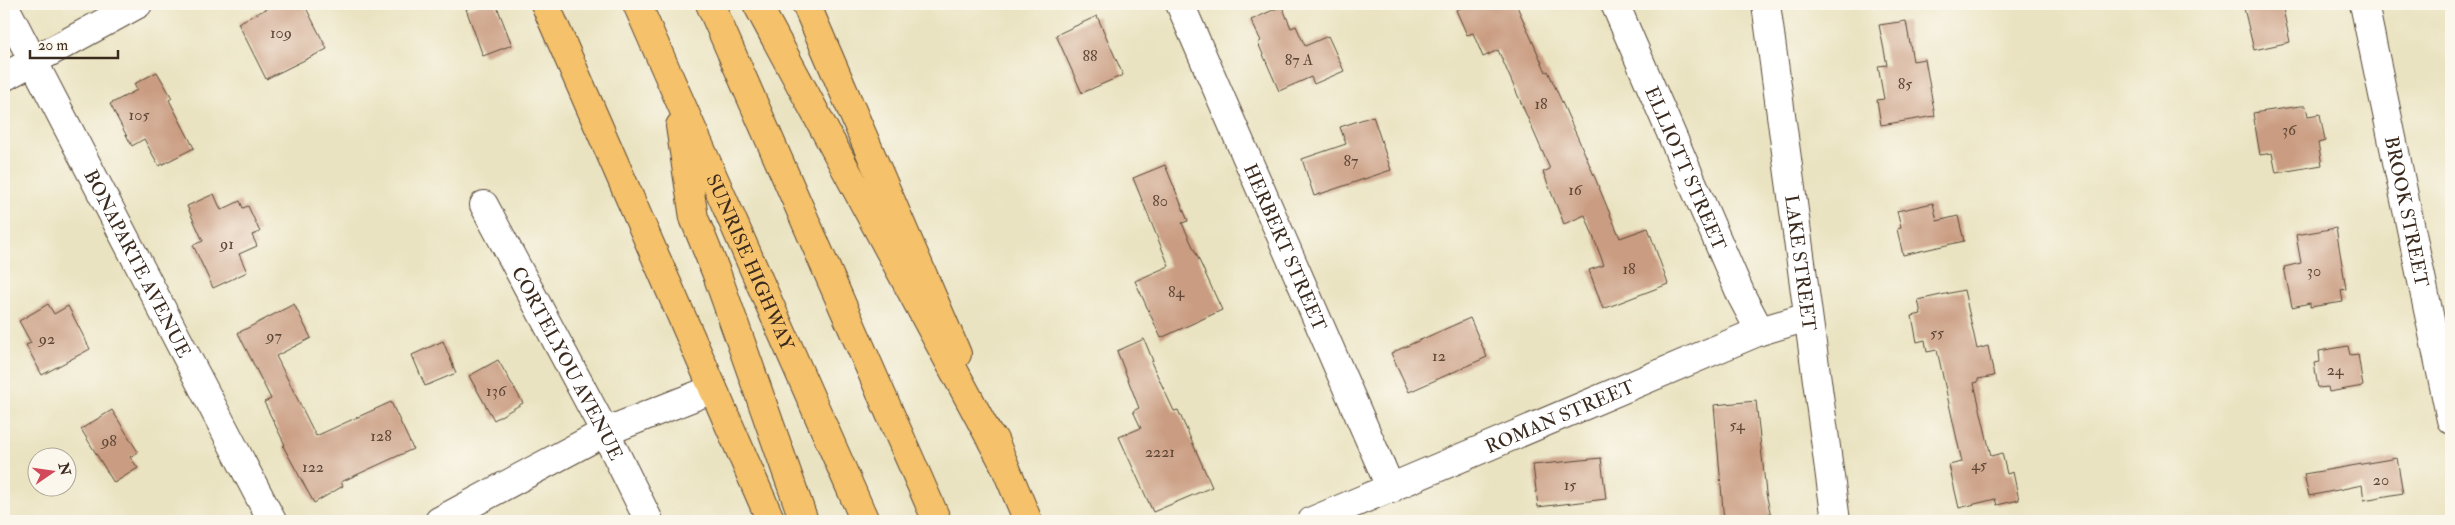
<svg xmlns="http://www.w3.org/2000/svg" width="2455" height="525" viewBox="0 0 2455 525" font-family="'IM FELL Double Pica',serif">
<rect width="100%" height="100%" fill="#fbf7ec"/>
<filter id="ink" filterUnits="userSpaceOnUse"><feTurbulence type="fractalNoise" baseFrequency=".02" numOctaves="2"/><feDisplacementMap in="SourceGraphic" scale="10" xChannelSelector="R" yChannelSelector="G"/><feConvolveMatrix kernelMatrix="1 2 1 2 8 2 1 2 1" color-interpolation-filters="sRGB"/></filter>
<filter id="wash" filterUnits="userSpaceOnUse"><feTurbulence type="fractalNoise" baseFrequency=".0096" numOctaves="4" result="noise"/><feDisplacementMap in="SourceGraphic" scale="20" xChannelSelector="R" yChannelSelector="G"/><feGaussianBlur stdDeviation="1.12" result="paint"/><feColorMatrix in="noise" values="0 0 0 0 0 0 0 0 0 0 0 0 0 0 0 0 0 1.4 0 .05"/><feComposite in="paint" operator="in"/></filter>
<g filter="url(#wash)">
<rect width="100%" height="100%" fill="#eae3c1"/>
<g id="blocks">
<path fill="#ca9d82" d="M276 4H304L327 49 266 79 238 23Z
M480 4H496L512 45 483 56 466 9Z
M1470 4H1516L1546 72 1548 71 1585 154 1620 238 1648 228 1668 284 1603 309 1589 270 1604 265 1585 215 1564 224 1543 172 1550 169 1498 50 1483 57 1473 33 1467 35 1456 10Z
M2243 4H2282L2290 42 2254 50Z
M1282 6 1291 28 1296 26 1305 46 1328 36 1344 71 1314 84 1311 77 1279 91 1258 43 1261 41 1251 20Z
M1097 16 1123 75 1082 93 1056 35Z
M1906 21 1913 61 1925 59 1935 116 1881 125 1877 100 1884 99 1878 66 1887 65 1879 25Z
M157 72 172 98 169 100 194 148 159 166 144 139 132 146 110 104 137 90 134 84Z
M2300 106H2306L2308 116 2320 114 2325 141 2318 143 2322 165 2276 173 2272 153 2260 155 2253 113Z
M1373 116 1391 170 1314 196 1302 159 1346 144 1340 127Z
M1165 165 1188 221 1182 223 1222 310 1161 338 1135 281 1169 266 1133 178Z
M214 194 221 210 240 201 243 208 248 206 260 232 252 235 257 246 239 254 247 272 213 288 193 245 203 241 187 206Z
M1933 203 1937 221 1958 216 1964 241 1903 255 1897 229 1901 228 1897 211Z
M2336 228 2346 289 2341 290 2343 302 2310 307V303L2292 307 2284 267 2301 263 2296 235Z
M1964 290 1977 349 1988 346 1994 376 1978 379V382L1974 383 1991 456 2002 453 2007 474 2013 472 2019 500 1997 505 1995 499 1959 508 1949 465 1962 462 1937 350 1927 352 1925 340 1917 342 1912 316 1921 314 1918 300Z
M48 304 54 314 68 306 90 349 42 375 26 345 31 343 19 321Z
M294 304 311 338 276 356 316 436 391 402 413 449 341 482 343 486 314 503 283 446 285 445 264 402 271 399 238 333Z
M1470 318 1487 357 1409 392 1391 353Z
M1144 339 1153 361 1151 362 1174 411 1178 410 1212 487 1153 512 1119 437 1141 428 1133 411 1139 408 1117 351Z
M443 341 456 373 425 386 412 355Z
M2348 346 2350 355 2358 354 2363 386 2329 392 2328 387 2318 388 2314 363 2320 362 2319 351Z
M498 360 523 403 494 420 469 376Z
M1756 401 1766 493 1772 521H1724L1714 405Z
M112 410 138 452 130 457 138 468 114 483 81 429Z
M1601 458 1606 499 1538 507 1533 465Z
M2397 458 2403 493 2364 500 2362 485 2309 496 2304 474Z"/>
</g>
</g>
<g filter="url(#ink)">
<use href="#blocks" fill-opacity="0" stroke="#554636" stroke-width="1"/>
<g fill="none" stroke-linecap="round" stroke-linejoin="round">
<defs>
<g id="minor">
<path id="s1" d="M1180 4 1391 489"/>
<path id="s2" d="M1615 4 1742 297 1760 331"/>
<path id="s3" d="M1766 4 1836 521"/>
<path id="s4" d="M2364 4 2451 420"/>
<path id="s5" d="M4 5 272 521"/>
<path d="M4 77 138 4"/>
<path id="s6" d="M484 205 605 432 649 521"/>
<path d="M439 521 605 432 713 389"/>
<path id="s7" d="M1312 521 1760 331 1808 317"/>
</g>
<path id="major" d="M545 4 771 521
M806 4 957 354
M994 440 1028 521"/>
<g id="highway">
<path id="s8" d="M637 4 865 521"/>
<path d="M710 4 937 521"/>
<path d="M757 4 1003 462"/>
<path d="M680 126 694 218 716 272 804 521"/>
</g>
</defs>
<use href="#minor" stroke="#554636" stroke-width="30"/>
<use href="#major" stroke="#554636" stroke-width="30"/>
<use href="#highway" stroke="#554636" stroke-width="30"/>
<use href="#minor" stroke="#fff" stroke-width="28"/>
<use href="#major" stroke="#f5c16b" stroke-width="28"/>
<use href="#highway" stroke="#f5c16b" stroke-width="28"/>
</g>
</g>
<g text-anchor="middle" stroke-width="5" stroke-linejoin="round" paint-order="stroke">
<g font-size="16" fill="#5f4737">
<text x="281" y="38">109</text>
<text x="1090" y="61">88</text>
<text x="1299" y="65">87 A</text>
<text x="1905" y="89">85</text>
<text x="1541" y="109">18</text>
<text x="139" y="120">105</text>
<text x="2289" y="135">36</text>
<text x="1351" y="166">87</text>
<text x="1575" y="195">16</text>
<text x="1160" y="206">80</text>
<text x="227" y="249">91</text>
<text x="1629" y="274">18</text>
<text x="2314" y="276">30</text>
<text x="1176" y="297">84</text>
<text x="1937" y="338">55</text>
<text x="274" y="341">97</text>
<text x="47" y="344">92</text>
<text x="1439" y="361">12</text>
<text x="2335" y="375">24</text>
<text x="496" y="396">136</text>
<text x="1737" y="430">54</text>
<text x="381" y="441">128</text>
<text x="109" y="446">98</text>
<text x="1160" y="457">2221</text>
<text x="1979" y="470">45</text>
<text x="313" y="472">122</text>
<text x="2381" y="485">20</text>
<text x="1570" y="490">15</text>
</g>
<g font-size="19" fill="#3b2a1e" stroke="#fbf7ec">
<text dy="7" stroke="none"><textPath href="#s2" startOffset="179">ELLIOTT STREET</textPath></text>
<text dy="7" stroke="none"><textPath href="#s4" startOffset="212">BROOK STREET</textPath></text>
<text dy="7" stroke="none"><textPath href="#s1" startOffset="265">HERBERT STREET</textPath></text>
<text dy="7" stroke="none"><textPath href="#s8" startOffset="282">SUNRISE HIGHWAY</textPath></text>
<text dy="7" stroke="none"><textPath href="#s5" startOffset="291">BONAPARTE AVENUE</textPath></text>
<text dy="7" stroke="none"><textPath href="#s3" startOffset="261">LAKE STREET</textPath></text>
<text dy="7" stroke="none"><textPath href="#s6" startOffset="179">CORTELYOU AVENUE</textPath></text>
<text dy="7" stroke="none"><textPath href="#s7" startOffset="269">ROMAN STREET</textPath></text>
</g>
</g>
<rect width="2455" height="525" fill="none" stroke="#fbf7ec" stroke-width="20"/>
<g transform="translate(52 472) rotate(77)"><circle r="24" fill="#fbf7ec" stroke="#aea59a"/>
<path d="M0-4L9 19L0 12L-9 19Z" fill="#d1495b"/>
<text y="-8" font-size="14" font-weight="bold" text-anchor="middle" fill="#3b2a1e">N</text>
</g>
<path d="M30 50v8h88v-8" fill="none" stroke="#3b2a1e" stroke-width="2.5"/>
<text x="38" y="50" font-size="15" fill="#3b2a1e" stroke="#fbf7ec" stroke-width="4" paint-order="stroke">20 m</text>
</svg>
